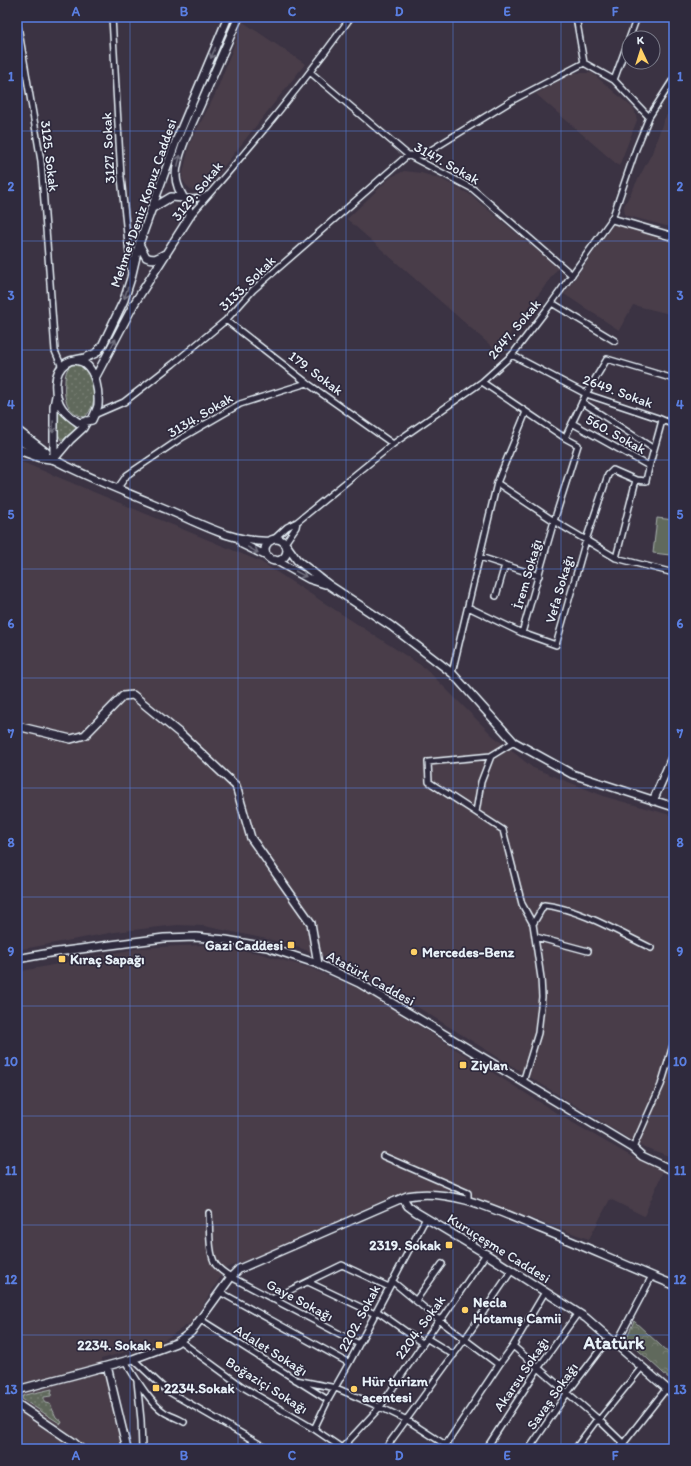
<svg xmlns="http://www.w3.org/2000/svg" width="691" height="1466" viewBox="0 0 691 1466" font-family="Itim,sans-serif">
<defs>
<pattern id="grass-dots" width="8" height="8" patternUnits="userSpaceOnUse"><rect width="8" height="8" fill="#61695c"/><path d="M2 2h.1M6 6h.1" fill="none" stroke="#787f74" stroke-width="1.8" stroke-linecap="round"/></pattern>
<pattern id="park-crowns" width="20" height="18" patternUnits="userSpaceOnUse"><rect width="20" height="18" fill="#61695c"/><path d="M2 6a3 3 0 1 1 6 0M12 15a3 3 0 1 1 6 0" fill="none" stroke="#787f74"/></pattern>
</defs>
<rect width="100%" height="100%" fill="#3b3343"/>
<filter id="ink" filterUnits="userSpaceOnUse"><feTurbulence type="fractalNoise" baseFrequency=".025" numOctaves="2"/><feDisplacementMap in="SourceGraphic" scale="8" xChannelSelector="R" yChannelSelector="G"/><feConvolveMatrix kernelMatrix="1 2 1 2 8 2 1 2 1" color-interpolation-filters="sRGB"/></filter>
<g filter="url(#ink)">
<path fill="#4a3e4a" d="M243 22 305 64 206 189 199 191 192 190 186 185 182 178 190 143 215 95Z
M573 73H592L634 109 637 120 619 166 536 94Z
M674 102V228L625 215 624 206 652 153 663 122Z
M404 171 421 173 441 179 469 194 558 268 497 351 347 219 391 177Z
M614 224 674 241V315L633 305 619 330 564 294Z
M17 460 261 562 425 668 493 736 533 768 606 797 674 816V1158L639 1145 403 998 325 957 286 943 204 926 177 925 115 932 17 950Z
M205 945 258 953 310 968 364 991 566 1119 634 1158 663 1171 644 1216 610 1199 589 1239 451 1190 420 1189 391 1197 276 1248 226 1268 193 1321 164 1340 101 1359 124 1449H17V972L140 948Z"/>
<path fill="url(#grass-dots)" stroke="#a4adaa" d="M78 364C98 371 99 404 85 417 67 414 63 398 65 382 65 376 66 368 72 365 73 365 77 364 78 364Z
M58 407 82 426 67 436 63 440H61L58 434Z
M52 1389 51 1396 44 1397V1401L45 1403 50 1404 56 1417 62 1422 61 1424 22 1399V1397L25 1395Z"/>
<path fill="url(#park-crowns)" stroke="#a4adaa" d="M634 1321 674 1358V1383L626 1339Z"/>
<path fill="#61695c" stroke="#a4adaa" d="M657 518 674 520 670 555 653 553Z"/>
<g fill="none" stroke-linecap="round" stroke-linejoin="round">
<defs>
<path id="street" d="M112 17 121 177 131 273
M576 17 584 63 614 80 649 117
M17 20 41 161 55 351 62 367
M310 72 408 155 473 189 572 275
M614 80 637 17
M184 198C191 199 200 200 207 195
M190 216C247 152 301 86 351 17
M552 303 615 341
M226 320 307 383 393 444
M512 355 586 394 658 418 674 425
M482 382 565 438 586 394 607 359 674 379
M582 402 654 449
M94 415 124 402 173 364 226 320 253 290 408 155H423L511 101 584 63
M572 423 649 466
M636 480 646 481C650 460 657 441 662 420
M497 483 554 521 616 558 670 572H674
M117 489 127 475 183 437 240 404 307 383
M273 540 287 527 297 522 393 444 482 382 512 355 548 308 612 219 636 149 649 117 674 78
M285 543 296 527 297 522
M480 557 539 576
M496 596 505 565
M468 607 522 633 556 645 586 540 608 475 613 470 636 480 616 558
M522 633 554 521 578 445 565 438
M452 673 497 483 526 412
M514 742 491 756 428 762 429 782 503 830 522 904 533 924 541 978 542 997 538 1033 523 1082
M476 812 481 782 491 756
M533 924 544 905C580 909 618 932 651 948
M536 937 588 951
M633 1148 661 1085 674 1042
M383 1156 468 1193V1201
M209 1213C210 1227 208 1254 216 1265 220 1270 226 1274 231 1277L359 1344
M392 1281 439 1320 499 1365 513 1346 545 1292
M308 1282 375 1314
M220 1292 349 1363
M272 1299 342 1265 389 1287
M416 1300 442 1264
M377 1311 422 1343
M201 1320 328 1400
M426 1338 454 1355
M180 1341 243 1387 314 1429 342 1448
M616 1344 652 1276
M513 1346 599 1420 629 1449
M133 1359 166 1390 268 1449
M125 1361C135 1377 149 1402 164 1412 170 1416 178 1418 184 1422
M296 1380 336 1388 380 1407 407 1420 452 1449
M137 1381 141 1420 142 1449
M314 1429 328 1400 349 1363 426 1218
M341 1449 380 1407 439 1320 443 1317 486 1254
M385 1449 465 1339 512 1270
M443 1449 499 1365
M486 1449 539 1367 578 1313
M529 1449 568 1392 609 1338
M575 1449 595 1422 599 1420 642 1367
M619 1449 666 1389"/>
<path id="secondary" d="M151 209 171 197 184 198
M612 219 674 237
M139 244 146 257C154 261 158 258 165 254
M75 360 85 358 96 353 102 346 124 300 131 278 139 244 176 141 228 17
M75 360C78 361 82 361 84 363 96 371 99 392 98 405 97 410 94 415 92 420L79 423C73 419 66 414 62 408 54 396 52 372 66 363 69 361 72 360 75 360Z
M95 378 134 304 190 216C189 201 176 192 176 176 176 154 193 122 202 101 214 73 226 45 239 17
M17 430 46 452
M17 439C64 468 115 488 166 509 199 523 233 543 270 541
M54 459V406L56 396
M54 459 70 440 83 428 87 421
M239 539 242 544 269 557
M265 550a11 11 0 1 1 22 0a11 11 0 1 1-22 0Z
M287 546 297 560 329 585 391 626 452 673 514 742 572 774 674 807
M275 560 309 579 325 584
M17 726 71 739 85 735 123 696 133 695 183 736 236 786 251 838 311 923 318 964
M653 801 674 753
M17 959 50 953 164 938 196 937 226 940 267 947 318 964 359 983 633 1148 642 1156 674 1171
M403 1198 408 1206 416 1212 486 1254 586 1318 674 1395
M107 1366 127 1449
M17 1390 133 1359 176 1343 191 1332 231 1277 239 1269 407 1196C451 1187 500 1212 539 1228 584 1246 629 1267 674 1285
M17 1404 73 1442 81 1449"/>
<path id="primary" d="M17 449 39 457 54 459"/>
</defs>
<use href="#street" stroke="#e8f1f8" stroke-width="8"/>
<use href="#secondary" stroke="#e8f1f8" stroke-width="10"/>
<use href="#primary" stroke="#e8f1f8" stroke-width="11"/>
<use href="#street" stroke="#2f2a3d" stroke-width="5"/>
<use href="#secondary" stroke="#2f2a3d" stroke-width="7"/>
<use href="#primary" stroke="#2f2a3d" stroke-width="8"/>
</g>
<defs><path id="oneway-shaft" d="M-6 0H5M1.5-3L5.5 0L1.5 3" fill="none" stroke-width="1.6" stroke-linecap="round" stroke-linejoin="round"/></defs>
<g stroke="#70707e">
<use href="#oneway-shaft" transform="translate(213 53) rotate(113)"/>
<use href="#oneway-shaft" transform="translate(179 161) rotate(-76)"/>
<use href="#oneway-shaft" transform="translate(126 293) rotate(108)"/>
<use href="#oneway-shaft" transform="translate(113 344) rotate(-62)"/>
<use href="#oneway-shaft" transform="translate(53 427) rotate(91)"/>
<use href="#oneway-shaft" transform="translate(253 550) rotate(29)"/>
<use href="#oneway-shaft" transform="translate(301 574) rotate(28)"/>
</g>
</g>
<path fill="none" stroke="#5a7fe2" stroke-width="1" stroke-opacity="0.55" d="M130 17V1449M238 17V1449M346 17V1449M453 17V1449M561 17V1449M17 131H674M17 241H674M17 350H674M17 460H674M17 569H674M17 678H674M17 788H674M17 897H674M17 1006H674M17 1116H674M17 1225H674M17 1335H674"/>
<g fill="#ffd166" stroke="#2f2a3d" stroke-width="1.5">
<rect x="287" y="941" width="8" height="8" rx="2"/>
<circle cx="414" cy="952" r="4"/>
<rect x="58" y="955" width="8" height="8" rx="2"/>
<rect x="459" y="1061" width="8" height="8" rx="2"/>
<rect x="445" y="1241" width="8" height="8" rx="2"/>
<circle cx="465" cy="1310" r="4"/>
<rect x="155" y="1341" width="8" height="8" rx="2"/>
<rect x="152" y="1384" width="8" height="8" rx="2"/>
<circle cx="354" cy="1389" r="4"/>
</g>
<g text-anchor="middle" stroke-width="3.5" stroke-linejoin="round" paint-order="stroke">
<g font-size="14" fill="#e8f1f8" stroke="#2f2a3d">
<text transform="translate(108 148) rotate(-93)" y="5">3127. Sokak</text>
<text transform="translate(50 156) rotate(83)" y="5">3125. Sokak</text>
<text transform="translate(447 163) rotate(29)" y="5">3147. Sokak</text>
<text transform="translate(197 191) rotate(-51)" y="5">3129. Sokak</text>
<text transform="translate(143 203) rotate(-71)" y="5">Mehmet Deniz Kopuz Caddesi</text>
<text transform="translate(247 283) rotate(-44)" y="5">3133. Sokak</text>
<text transform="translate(514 329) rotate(-50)" y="5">2647. Sokak</text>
<text transform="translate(316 373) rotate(37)" y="5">179. Sokak</text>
<text transform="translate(618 391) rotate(20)" y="5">2649. Sokak</text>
<text transform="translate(200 415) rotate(-31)" y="5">3134. Sokak</text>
<text transform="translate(616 434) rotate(29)" y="5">560. Sokak</text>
<text transform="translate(527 574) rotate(-74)" y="5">İrem Sokağı</text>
<text transform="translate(559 589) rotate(-74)" y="5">Vefa Sokağı</text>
<text transform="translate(371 978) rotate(29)" y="5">Atatürk Caddesi</text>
<text transform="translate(499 1248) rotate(32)" y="5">Kuruçeşme Caddesi</text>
<text transform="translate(300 1300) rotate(28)" y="5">Gaye Sokağı</text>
<text transform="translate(359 1318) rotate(-62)" y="5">2202. Sokak</text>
<text transform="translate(420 1327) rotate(-54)" y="5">2204. Sokak</text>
<text transform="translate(271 1350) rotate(32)" y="5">Adalet Sokağı</text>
<text transform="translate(521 1374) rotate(-56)" y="5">Akarsu Sokağı</text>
<text transform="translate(267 1385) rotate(32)" y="5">Boğaziçi Sokağı</text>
<text transform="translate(552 1396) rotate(-55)" y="5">Savaş Sokağı</text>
</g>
<g font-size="14" font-weight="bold" fill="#e8f1f8" stroke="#2f2a3d" text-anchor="start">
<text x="283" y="950" text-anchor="end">Gazi Caddesi</text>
<text x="422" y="957">Mercedes-Benz</text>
<text x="70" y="964">Kıraç Sapağı</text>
<text x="471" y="1070">Ziylan</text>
<text x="441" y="1250" text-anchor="end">2319. Sokak</text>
<text x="473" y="1307">Necla<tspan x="473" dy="16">Hotamış Camii</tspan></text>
<text x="151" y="1350" text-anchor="end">2234. Sokak</text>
<text x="362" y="1386">Hür turizm<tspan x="362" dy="16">acentesi</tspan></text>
<text x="164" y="1393">2234.Sokak</text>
</g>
<g font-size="18" font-weight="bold" fill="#e8f1f8" stroke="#2f2a3d">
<text x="614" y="1349">Atatürk</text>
</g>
</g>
<rect width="691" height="1466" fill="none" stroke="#2f2a3d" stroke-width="44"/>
<g transform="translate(641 50) rotate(356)"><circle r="19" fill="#2f2a3d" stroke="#797a88"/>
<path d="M0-3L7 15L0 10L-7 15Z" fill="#ffd166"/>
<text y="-6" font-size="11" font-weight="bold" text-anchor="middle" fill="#e8f1f8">K</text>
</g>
<rect x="22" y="22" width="647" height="1422" fill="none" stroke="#5a7fe2" stroke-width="1.5"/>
<g font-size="13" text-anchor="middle" font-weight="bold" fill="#5a7fe2">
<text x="76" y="16">A</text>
<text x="184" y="16">B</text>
<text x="292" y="16">C</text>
<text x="399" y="16">D</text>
<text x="507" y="16">E</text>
<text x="615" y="16">F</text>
<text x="11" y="81">1</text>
<text x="680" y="81">1</text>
<text x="11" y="191">2</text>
<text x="680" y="191">2</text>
<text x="11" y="300">3</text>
<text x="680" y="300">3</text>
<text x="11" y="409">4</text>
<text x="680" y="409">4</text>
<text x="11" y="519">5</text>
<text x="680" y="519">5</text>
<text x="11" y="628">6</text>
<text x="680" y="628">6</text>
<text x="11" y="738">7</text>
<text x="680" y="738">7</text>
<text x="11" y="847">8</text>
<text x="680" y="847">8</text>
<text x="11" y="956">9</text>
<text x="680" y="956">9</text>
<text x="11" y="1066">10</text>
<text x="680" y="1066">10</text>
<text x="11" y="1175">11</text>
<text x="680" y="1175">11</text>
<text x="11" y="1284">12</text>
<text x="680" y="1284">12</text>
<text x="11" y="1394">13</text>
<text x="680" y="1394">13</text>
<text x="76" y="1460">A</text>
<text x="184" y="1460">B</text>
<text x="292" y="1460">C</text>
<text x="399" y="1460">D</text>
<text x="507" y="1460">E</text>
<text x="615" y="1460">F</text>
</g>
</svg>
